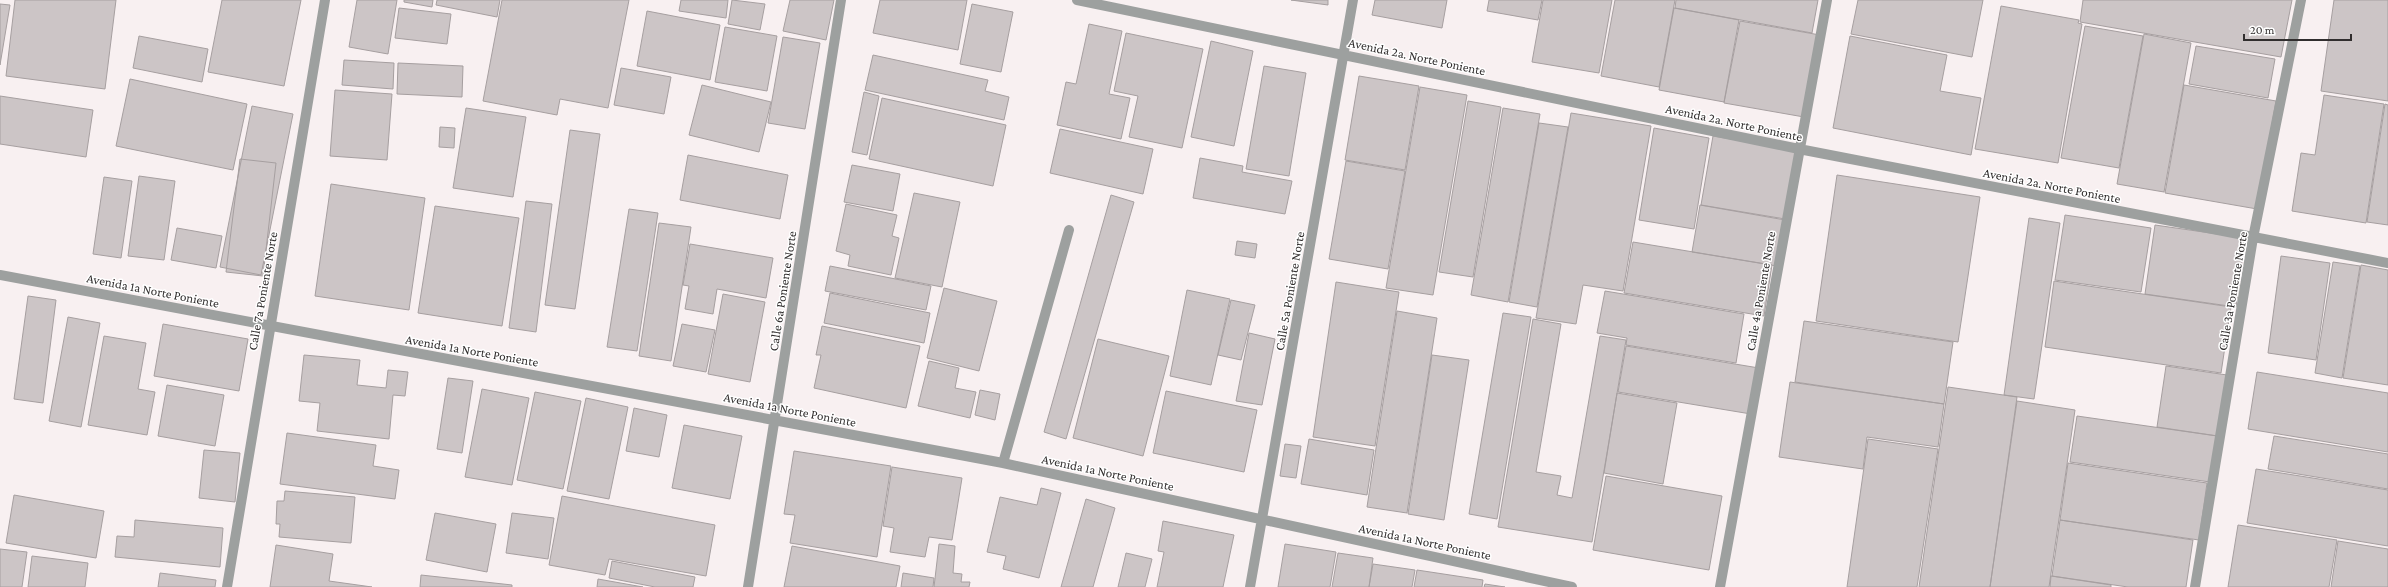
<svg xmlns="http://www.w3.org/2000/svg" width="2388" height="587" viewBox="0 0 2388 587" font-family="'Crimson Pro',serif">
<rect width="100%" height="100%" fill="#f8f0f1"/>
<path fill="#ccc5c6" stroke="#a69fa0" d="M15 0H116L105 89 6 76Z
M222 0H301L284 86 208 72Z
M357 0H397L388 54 349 47Z
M404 0H433L432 7 404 2Z
M437 0H500L497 17 436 5Z
M502 0H629L608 108 560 99 557 115 483 101Z
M681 0H728L726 18 679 11Z
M732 0 765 4 760 30 728 24Z
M790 0H834L826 40 783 31Z
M880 0H967L958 50 873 33Z
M1291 0H1328V5Z
M1375 0H1447L1442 28 1372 15Z
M1489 0H1542L1538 20 1487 11Z
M1543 0H1612L1599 73 1532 62Z
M1615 0H1675L1659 87 1601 76Z
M1676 0H1818L1812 33 1675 8Z
M1858 0H1983L1972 57 1851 34Z
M2083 0H2292L2281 57 2080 22Z
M2334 0H2388V101L2321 91Z
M0 4 10 5 0 65Z
M972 4 1013 12 1001 72 960 64Z
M2001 6 2079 20 2078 23 2082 24 2058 163 1975 149Z
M399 8 451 14 447 44 395 38Z
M1674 8 1739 20 1724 102 1659 90Z
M647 11 720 25 710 80 637 66Z
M1740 21 1820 35 1804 117 1724 103Z
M1089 24 1122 31 1109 94 1130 98 1121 139 1057 125 1066 82 1076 84Z
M2085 26 2143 36 2119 168 2061 158Z
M725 27 777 36 767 91 715 82Z
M1126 33 1203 49 1182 148 1129 137 1138 96 1114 91Z
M2144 34 2191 43 2164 192 2117 184Z
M139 36 208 49 202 82 133 68Z
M1850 36 1947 55 1940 91 1981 98 1971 155 1833 128Z
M783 37 820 43 805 129 768 123Z
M1211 41 1253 51 1234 146 1191 137Z
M2196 46 2275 59 2268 98 2189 84Z
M873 55 988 80 985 91 1009 97 1004 120 865 90Z
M344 60 394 63 393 89 342 85Z
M398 63 463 66 462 97 397 94Z
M1264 66 1306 73 1289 176 1246 169Z
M621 68 671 77 664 114 614 105Z
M1359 76 1419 86 1405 170 1345 160Z
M130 79 247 104 233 170 116 146Z
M702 85 771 102 759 152 689 135Z
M2184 85 2276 101 2257 209 2165 193Z
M1420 87 1467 95 1433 295 1386 288Z
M335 90 392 94 387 160 330 156Z
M864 92 879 96 867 155 852 152Z
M2324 95 2384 104 2366 223 2292 211 2301 153 2315 155Z
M0 96 93 110 86 157 0 144Z
M882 98 1006 125 993 186 869 159Z
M1468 101 1501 107 1473 277 1439 272Z
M2385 104 2388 105V225L2367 222Z
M252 106 293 114 261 275 220 267Z
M466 108 526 117 513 197 453 188Z
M1503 108 1540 114 1508 302 1471 295Z
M1571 113 1651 126 1623 291 1583 285 1576 324 1536 318Z
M1539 123 1568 127 1537 307 1509 302Z
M440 127 455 128 454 148 439 147Z
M1654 128 1709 138 1694 229 1639 220Z
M1060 129 1153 149 1143 194 1050 173Z
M570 130 600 134 575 309 545 305Z
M1713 136 1796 150 1785 219 1701 205Z
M688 155 788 175 780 219 680 200Z
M1200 158 1243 166 1242 172 1292 181 1285 214 1193 198Z
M240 159 276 163 263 276 226 272Z
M1346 161 1405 171 1388 269 1329 259Z
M852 165 900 174 893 211 844 202Z
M1837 175 1980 197 1958 342 1816 321Z
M139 176 175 181 164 260 128 256Z
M104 177 132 181 121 258 93 254Z
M331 184 425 198 409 310 315 296Z
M914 193 960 202 942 287 895 278Z
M1111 195 1134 202 1066 439 1044 432Z
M526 201 552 204 536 332 509 328Z
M846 204 897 215 892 236 899 238 891 275 848 266 850 255 836 251Z
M1700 205 1785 220 1777 266 1692 252Z
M435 206 519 218 502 326 418 313Z
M629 209 658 213 637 351 607 347Z
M2065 215 2151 228 2141 292 2055 280Z
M2029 218 2060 223 2034 399 2004 395Z
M659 223 691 227 671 361 639 356Z
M2155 225 2245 238 2236 307 2145 294Z
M177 228 222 236 216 268 171 260Z
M1237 241 1257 244 1255 258 1235 255Z
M1633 242 1772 265 1764 316 1624 293Z
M690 244 773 258 766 298 717 289 713 314 685 309 689 286 683 285Z
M2281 256 2330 263 2316 360 2268 353Z
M2333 262 2360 266 2342 378 2315 373Z
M2361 265 2388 270V385L2343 378Z
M830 266 931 286 926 310 825 291Z
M2054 281 2231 307 2221 373 2045 347Z
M1336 282 1399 292 1375 446 1313 437Z
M944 288 997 301 979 371 927 358Z
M1187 290 1230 299 1211 385 1170 376Z
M1605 291 1744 314 1736 363 1626 345 1627 338 1597 333Z
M830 293 930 313 924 343 824 323Z
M723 294 765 302 750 382 708 374Z
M28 296 56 300 43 403 14 399Z
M1231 300 1255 305 1241 360 1218 355Z
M1397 311 1437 318 1407 513 1367 507Z
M1503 313 1531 317 1497 519 1469 514Z
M68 317 100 323 81 427 49 421Z
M1533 319 1561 324 1536 472 1561 476 1557 495 1572 498 1600 336 1626 340 1592 542 1498 527Z
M1804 321 1953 342 1944 404 1795 382Z
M163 324 248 339 239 391 154 376Z
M682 324 715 330 706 372 673 366Z
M822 326 920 346 906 408 814 388 821 355H816Z
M1249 333 1275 339 1262 405 1236 401Z
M104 336 146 343 138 389 155 392 147 435 88 425Z
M1098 339 1169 356 1143 456 1073 438Z
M1626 346 1759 368 1751 414 1618 392Z
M304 355 360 360 357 385 386 388 388 370 408 372 405 396 393 395 389 439 317 431 320 403 299 401Z
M1432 355 1469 360 1444 520 1408 514Z
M929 361 959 368 955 388 976 392 970 418 918 406Z
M2166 366 2227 375 2218 436 2157 427Z
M2257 372 2388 393V452L2248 429Z
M448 378 473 381 462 453 437 449Z
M1790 382 1944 404 1938 447 1867 437 1863 469 1779 457Z
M167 385 224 395 215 446 158 436Z
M1948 387 2017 397 1990 587H1919Z
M482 389 529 398 512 485 465 477Z
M980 390 1000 394 995 420 975 415Z
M1166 391 1257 410 1244 472 1153 453Z
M535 392 581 401 563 489 517 480Z
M1617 393 1677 403 1663 484 1604 473Z
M586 398 628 407 609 499 567 491Z
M2017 401 2075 410 2049 587H1990Z
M634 408 667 415 659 457 626 451Z
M2077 416 2217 436 2210 482 2070 462Z
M684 425 742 436 730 499 672 488Z
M287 433 376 445 373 466 399 470 395 499 280 484Z
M2274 436 2388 454V489L2268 469Z
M1309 439 1374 450 1367 495 1301 484Z
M1868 439 1938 449 1917 587H1847Z
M1285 444 1301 446 1296 478 1280 476Z
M204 450 240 453 235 502 199 498Z
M794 451 891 466 877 557 790 543 795 515 784 514Z
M2068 463 2207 483 2199 540 2060 520Z
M892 467 962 478 952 540 929 537 925 557 890 552 894 528 883 526Z
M2256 469 2388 490V546L2247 523Z
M1606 476 1722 496 1709 570 1593 550Z
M1041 488 1061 493 1039 578 1003 569 1006 556 987 552 1000 497 1037 505Z
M285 491 355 497 351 543 279 537 280 524H276L277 501H284Z
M14 495 104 511 96 558 6 543Z
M562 496 715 525 706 576 609 559 605 575 549 565Z
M1086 499 1115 508 1093 587H1061Z
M435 513 496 524 487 572 426 560Z
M512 513 554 518 548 559 506 553Z
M135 520 223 528 220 567 115 557 117 536 134 537Z
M2060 520 2193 540 2186 587H2128L2052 576Z
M1163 521 1234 535 1223 587H1157L1164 552 1158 551Z
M2238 525 2337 540 2329 587H2228Z
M2338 541 2388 549V587H2331Z
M939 544 955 546 953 573 962 574 961 582H970L969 587H934Z
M1285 544 1336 552 1330 587H1278Z
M276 545 333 554 329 581 372 587H270Z
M792 546 900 566 896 587H784Z
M0 549 27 552 22 587H0Z
M1126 553 1152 559 1145 587H1118Z
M1338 553 1373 558 1369 587H1332Z
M32 556 88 563 85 587H28Z
M612 561 695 577 693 587H655L609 578Z
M1373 564 1415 570 1412 587H1369Z
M1417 570 1483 580 1482 587H1414Z
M160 573 216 580 215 587H158Z
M903 573 934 578 933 587H901Z
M421 575 512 585V587H420Z
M2051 576 2111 585V587H2050Z
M598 579 643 587H597Z
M1485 584 1505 587H1484Z"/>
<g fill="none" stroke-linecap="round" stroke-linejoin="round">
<path stroke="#9da09f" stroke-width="10" d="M1077 0 1799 149 2388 263
M0 275 1003 463 1572 587
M1003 463 1069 230
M227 587 325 0
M748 587 841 0
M1250 587 1353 0
M1720 587 1827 0
M2195 587 2253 238 2301 0"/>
</g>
<g text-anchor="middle" stroke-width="3" stroke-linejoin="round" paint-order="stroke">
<g font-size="13" fill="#312e2e" stroke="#fff">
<text transform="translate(1417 56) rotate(12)" y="5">Avenida 2a. Norte Poniente</text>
<text transform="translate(1734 122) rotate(12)" y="5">Avenida 2a. Norte Poniente</text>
<text transform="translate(2052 185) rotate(11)" y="5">Avenida 2a. Norte Poniente</text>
<text transform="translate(153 290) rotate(11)" y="5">Avenida 1a Norte Poniente</text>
<text transform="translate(262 291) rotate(-80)" y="5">Calle 7a Poniente Norte</text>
<text transform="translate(782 291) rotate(-81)" y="5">Calle 6a Poniente Norte</text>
<text transform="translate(1289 291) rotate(-80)" y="5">Calle 5a Poniente Norte</text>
<text transform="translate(1760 291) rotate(-80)" y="5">Calle 4a Poniente Norte</text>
<text transform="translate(2232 291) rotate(-80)" y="5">Calle 3a Poniente Norte</text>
<text transform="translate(472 350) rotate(10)" y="5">Avenida 1a Norte Poniente</text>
<text transform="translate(790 409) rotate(11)" y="5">Avenida 1a Norte Poniente</text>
<text transform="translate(1108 472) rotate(12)" y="5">Avenida 1a Norte Poniente</text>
<text transform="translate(1425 541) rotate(12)" y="5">Avenida 1a Norte Poniente</text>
</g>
</g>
<path d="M2244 34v6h107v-6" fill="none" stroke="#312e2e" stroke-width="2"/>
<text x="2250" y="34" font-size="12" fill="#312e2e" stroke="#ffffff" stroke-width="3" paint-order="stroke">20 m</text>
</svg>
